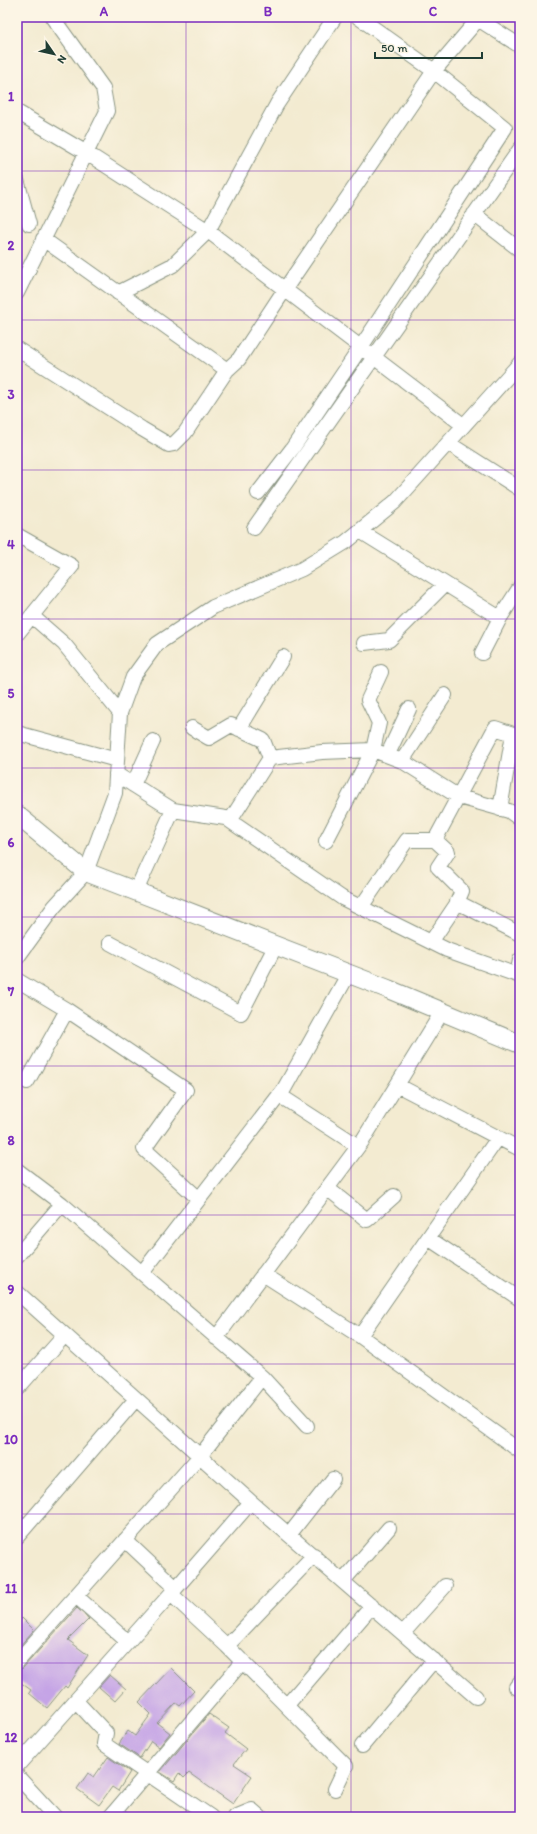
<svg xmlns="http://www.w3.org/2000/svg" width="537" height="1834" viewBox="0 0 537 1834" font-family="Itim,sans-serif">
<rect width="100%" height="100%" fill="#fcf5e5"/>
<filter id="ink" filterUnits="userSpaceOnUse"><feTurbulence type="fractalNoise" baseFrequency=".025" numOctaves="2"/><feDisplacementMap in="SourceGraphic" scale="8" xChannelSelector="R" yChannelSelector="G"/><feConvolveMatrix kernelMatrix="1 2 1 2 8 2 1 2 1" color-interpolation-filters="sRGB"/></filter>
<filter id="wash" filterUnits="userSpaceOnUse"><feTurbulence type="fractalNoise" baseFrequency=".012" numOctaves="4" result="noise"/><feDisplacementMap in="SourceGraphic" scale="16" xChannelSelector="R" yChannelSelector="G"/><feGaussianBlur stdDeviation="0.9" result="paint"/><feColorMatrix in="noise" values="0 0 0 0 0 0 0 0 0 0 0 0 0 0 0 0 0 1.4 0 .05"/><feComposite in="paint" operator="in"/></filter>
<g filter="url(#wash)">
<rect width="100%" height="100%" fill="#f3ebd1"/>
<g id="blocks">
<path fill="#c5a4e6" d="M77 1608 89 1619 68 1640 88 1655 67 1688 65 1686 47 1708 29 1693 31 1690 17 1680V1670L23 1668Z
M22 1618 34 1630 17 1649V1624Z
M171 1668 194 1691 180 1706 176 1703 157 1723 170 1733 159 1747 151 1741 140 1758 119 1744 128 1731 135 1736 151 1714 139 1702Z
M110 1675 126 1689 115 1701 99 1687Z
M209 1714 229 1728 225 1733 246 1749 234 1764 252 1776 233 1804 189 1773 184 1778 179 1773 174 1781 160 1772Z
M108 1757 130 1772 118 1791 112 1787 99 1805 77 1789 88 1773 94 1777Z"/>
</g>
</g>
<g filter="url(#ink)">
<use href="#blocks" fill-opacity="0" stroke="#899482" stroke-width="1"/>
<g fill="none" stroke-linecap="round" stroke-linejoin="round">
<defs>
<path id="minor" d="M478 19 520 46
M17 112 85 152 208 231 463 425
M17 180 29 224
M474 214 520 250
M43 239 227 370
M17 293 107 111 103 88 52 17
M118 293 173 265 208 231 277 104 335 17
M17 349 142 429 169 445 174 444 185 433 227 370 239 359 285 289 434 71 480 17
M448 443 520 489
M258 493 292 449 361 347 505 128 434 71 358 17
M254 528 520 149
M360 531 500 618 520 587
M17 535 72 566 17 634
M32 616 64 644 120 713
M364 643 389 640 445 584
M482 653 500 618
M192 728 209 738 231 725 263 740 270 758
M239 729 283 657
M17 733 117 760
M388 754 409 709
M402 761 445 695
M116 774 173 810 232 819
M133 785 153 741
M520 819 509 811 459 797 402 761 373 750 322 752 270 758 230 821 342 898 447 950 520 976
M435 840 495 728 513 734 500 809
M326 841 373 750 379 723 368 700 381 672
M136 891 173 810
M457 902 520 934
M361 907 407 840H435L448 852 438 867 462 891 456 905 431 942
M110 943 241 1013 276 945
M17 958 54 907 86 872 115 793 120 713 133 677 157 644 213 607 302 569 346 542 395 502 520 363
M517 975 520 960
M17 980 67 1010 186 1090 144 1149 199 1199
M27 1082 67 1010
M397 1085 520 1149
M279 1095 358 1146
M17 1170 62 1204 262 1377 200 1456 251 1502 476 1697
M327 1188 367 1220 394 1196
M428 1238 498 1138
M17 1256 62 1204
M142 1273 284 1089 349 973
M263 1274 360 1336 428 1238 520 1299
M17 1292 200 1456 17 1662
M360 1336 520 1451
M216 1338 363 1140 442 1012
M262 1377 307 1426
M17 1389 65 1335
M289 1535 333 1479
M17 1537 136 1399
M343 1581 389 1528
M176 1588 251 1502
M171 1594 227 1646 314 1555
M76 1596 128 1642
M403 1633 445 1586
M227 1646 346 1766 335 1789
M520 1682 516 1687 520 1689
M76 1701 106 1733 104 1744 211 1817
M287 1705 372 1606
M362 1746 434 1660
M17 1766 176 1588 125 1540
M17 1776 55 1817
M110 1817 243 1661
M235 1817 252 1810 260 1817"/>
<path id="tertiary" d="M17 815 86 872 388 989 520 1044"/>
</defs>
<use href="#minor" stroke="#899482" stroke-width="16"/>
<use href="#tertiary" stroke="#899482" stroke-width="20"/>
<use href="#minor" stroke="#fff" stroke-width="14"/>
<use href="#tertiary" stroke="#fff" stroke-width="18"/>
</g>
</g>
<path fill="none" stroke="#7b2cbf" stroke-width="1" stroke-opacity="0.55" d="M186 17V1817M351 17V1817M17 171H520M17 320H520M17 470H520M17 619H520M17 768H520M17 917H520M17 1066H520M17 1215H520M17 1364H520M17 1514H520M17 1663H520"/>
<rect width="537" height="1834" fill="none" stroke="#fcf5e5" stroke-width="44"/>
<g transform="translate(54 54) rotate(124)" stroke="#fcf5e5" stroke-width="3" paint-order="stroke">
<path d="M0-3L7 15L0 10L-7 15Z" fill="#1f3d34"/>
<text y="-6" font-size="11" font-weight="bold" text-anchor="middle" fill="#1f3d34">N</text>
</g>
<path d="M375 52v6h107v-6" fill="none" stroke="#1f3d34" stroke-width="2"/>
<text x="381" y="52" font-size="12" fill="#1f3d34" stroke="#fcf5e5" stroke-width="3" paint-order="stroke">50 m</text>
<rect x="22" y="22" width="493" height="1790" fill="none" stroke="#7b2cbf" stroke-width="1.5"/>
<g font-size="13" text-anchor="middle" font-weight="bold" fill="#7b2cbf">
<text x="104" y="16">A</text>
<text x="268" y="16">B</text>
<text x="433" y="16">C</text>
<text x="11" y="101">1</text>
<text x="11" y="250">2</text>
<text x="11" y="399">3</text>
<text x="11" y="549">4</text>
<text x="11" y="698">5</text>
<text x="11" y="847">6</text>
<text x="11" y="996">7</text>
<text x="11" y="1145">8</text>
<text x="11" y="1294">9</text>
<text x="11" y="1444">10</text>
<text x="11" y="1593">11</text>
<text x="11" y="1742">12</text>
</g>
</svg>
